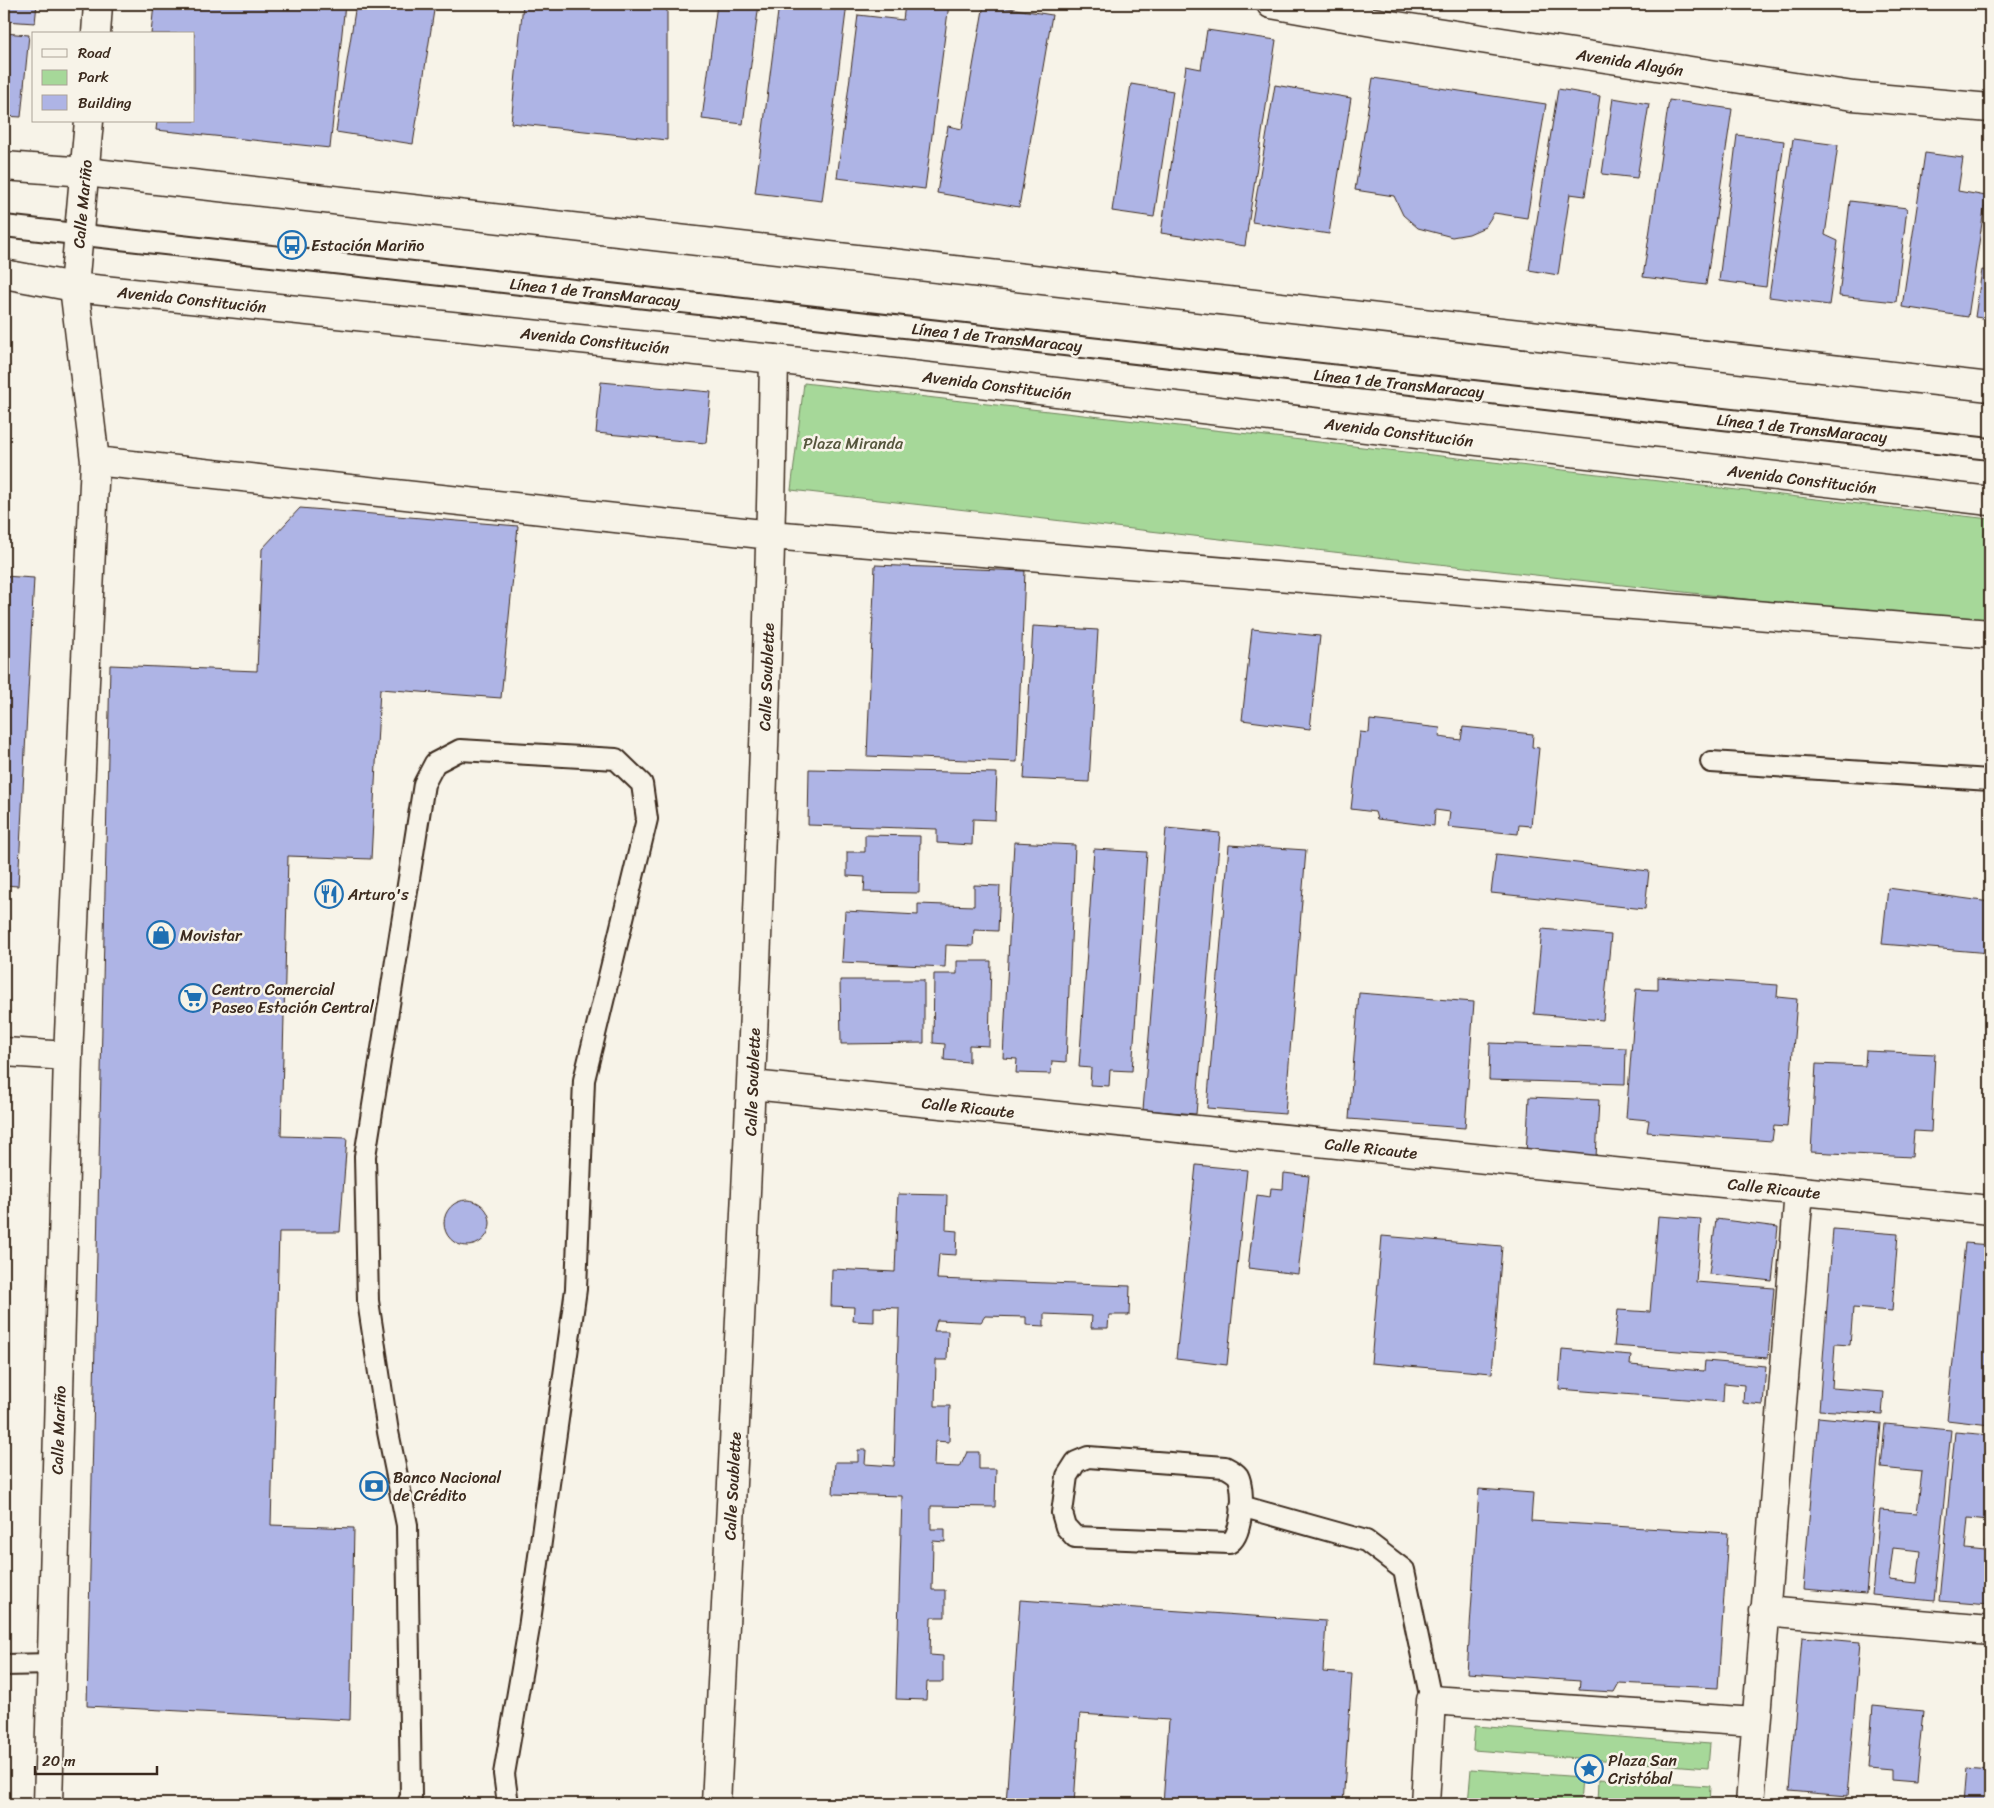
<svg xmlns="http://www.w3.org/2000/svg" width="1994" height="1808" viewBox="0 0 1994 1808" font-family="Sriracha,sans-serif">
<rect width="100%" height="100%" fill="#f7f3e8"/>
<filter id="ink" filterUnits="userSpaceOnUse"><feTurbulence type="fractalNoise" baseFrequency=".02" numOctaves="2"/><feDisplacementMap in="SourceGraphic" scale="10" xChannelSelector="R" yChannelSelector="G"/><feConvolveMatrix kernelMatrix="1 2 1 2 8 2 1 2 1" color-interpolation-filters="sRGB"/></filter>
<g filter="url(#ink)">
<path fill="#a6d899" stroke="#70815c" d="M804 383 1990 519V627L791 490Z
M1475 1726 1710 1744 1708 1768 1473 1750Z
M1471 1769 1582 1777 1580 1804H1468Z
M1599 1779 1710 1786 1709 1804H1598Z"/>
<path fill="#aeb4e5" stroke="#3b2a1e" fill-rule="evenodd" d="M4 4H37L35 23 4 21Z
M154 4H345L330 148 156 130 157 121H194V34H151Z
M356 4H435L413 144 336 132Z
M523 4H667V140L511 123Z
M717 4H759L743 124 702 119Z
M779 4H847L822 201 755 193Z
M905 4H949L925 189 837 178 858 15 903 20Z
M984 4 1052 15 1019 207 937 193 948 126 962 129Z
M1207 30 1276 40 1245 246 1161 233 1186 66 1201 69Z
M4 33 29 35 21 117 4 116Z
M1373 78 1546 104 1527 218 1494 213 1485 227 1469 234 1452 237 1418 228 1403 215 1394 196 1355 190Z
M1131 84 1173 91 1154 217 1112 211Z
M1275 85 1351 98 1329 234 1252 222Z
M1558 89 1600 96 1585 196 1570 194 1558 275 1529 270Z
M1613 98 1649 104 1637 178 1602 174Z
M1669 100 1732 109 1706 285 1643 277Z
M1737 135 1784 141 1766 287 1719 281Z
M1793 139 1838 145 1825 235 1838 241 1829 305 1769 297Z
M1925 153 1963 158 1958 191 1986 196 1968 317 1902 307Z
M1850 201 1907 208 1896 302 1839 296Z
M1982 270 1990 271V319L1975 317Z
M601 382 711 392 706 443 596 433Z
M300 508 518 526 501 698 380 689 371 859 288 856 281 1136 347 1138 340 1232H279L271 1525 354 1528 350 1720 87 1706 110 665 257 671 262 549Z
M875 565 1025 571 1017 762 867 756Z
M4 576 34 578 18 886 4 885Z
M1033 626 1098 630 1089 782 1024 779Z
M1252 629 1320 636 1310 729 1242 720Z
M1370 720 1440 728 1439 737 1461 740 1463 727 1533 734 1532 747 1539 748 1531 826 1519 825 1518 834 1448 827 1450 812 1435 810 1434 826 1377 819 1375 812 1351 809 1360 732 1369 733Z
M809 769 997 773 995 820 973 819 972 845 937 843V829L808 825Z
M1166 828 1220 833 1196 1114 1143 1110Z
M865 835 920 836 919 893 864 892 865 877 847 876V852H865Z
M1014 842 1075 845 1066 1062 1052 1061 1051 1074 1016 1073 1017 1059 1003 1058Z
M1229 845 1306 850 1285 1114 1207 1108Z
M1094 849 1147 852 1132 1071 1110 1070 1109 1086 1090 1085 1091 1068 1079 1067Z
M1496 854 1649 871 1645 909 1491 893Z
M974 885 1000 886 998 931 974 930 973 946 946 945 945 967 842 962 845 911 918 915V904L974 906Z
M1888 888 1990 902V953L1882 944Z
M4 925 8 926 4 1023Z
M1542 929 1611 935 1603 1020 1534 1014Z
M957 961H991L989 1046 969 1045V1062L944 1060 945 1044 933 1043 934 974H957Z
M1658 977 1778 985 1777 997 1797 999 1787 1127 1774 1126 1772 1141 1647 1132 1649 1120 1626 1118 1636 989 1658 990Z
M840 980H924V1043L841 1044Z
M1359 993 1474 1002 1465 1128 1349 1119Z
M1490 1043 1626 1048 1625 1084 1489 1080Z
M1866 1051 1935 1054 1931 1132 1914 1131 1912 1157 1811 1152 1816 1064 1865 1066Z
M1529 1097 1599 1100 1596 1158 1526 1155Z
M1196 1165 1247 1170 1227 1365 1176 1359Z
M1284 1173 1309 1176 1298 1274 1248 1268 1257 1195 1270 1197 1271 1188 1283 1189Z
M898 1194 947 1195 946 1230 957 1231 956 1255 939 1254 937 1279 1130 1286 1129 1315H1109L1108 1328H1091L1092 1316 1044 1314V1326L1026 1325V1317L985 1316 981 1322 937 1320 934 1331H948L947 1360H936L935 1406H950L949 1442 935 1441 934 1466 960 1467 967 1452H979V1469H996L995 1507 931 1506V1529H945V1542L933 1541 932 1590H945V1617H931L930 1655 943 1656V1682H927L926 1700 896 1699 902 1496 833 1494 835 1462H858V1450H866L865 1464 894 1466 899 1308 874 1307V1322L853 1321 854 1307 831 1306 832 1269 895 1272Z
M444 1223a23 23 0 1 1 46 0a23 23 0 1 1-46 0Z
M1658 1216 1701 1219 1696 1282 1774 1288 1768 1358 1614 1346 1618 1310 1650 1312Z
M1716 1219 1778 1227 1772 1281 1709 1274Z
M1833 1229 1898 1234 1892 1311 1853 1308 1850 1345 1835 1344 1832 1388 1884 1392 1882 1414 1819 1410Z
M1382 1236 1502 1246 1492 1373 1371 1363Z
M1965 1243 1990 1245V1425L1947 1420Z
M1562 1349 1631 1355 1630 1365 1704 1371 1705 1361 1766 1366 1763 1405 1743 1403 1744 1385 1724 1383 1723 1402 1559 1389Z
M1818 1417 1881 1423 1866 1594 1803 1589Z
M1885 1424 1951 1430 1934 1601 1872 1595 1880 1510 1917 1513 1922 1472 1881 1468ZM1893 1548 1921 1551 1917 1583 1889 1580Z
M1955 1432 1990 1435V1520L1968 1518 1965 1549 1984 1551 1985 1541H1990V1605L1939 1601Z
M1479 1489 1533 1493 1531 1521 1728 1533 1718 1688 1619 1683 1614 1692 1579 1690 1580 1681 1467 1673Z
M1020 1600 1326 1621 1323 1672 1352 1674 1343 1804H1163L1169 1720 1080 1714 1074 1804H1006Z
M1802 1637 1860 1642 1847 1796 1789 1791Z
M1873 1706 1923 1711 1916 1782 1891 1780V1769L1868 1767Z
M1967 1768 1990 1770V1804H1964Z
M1792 1799 1856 1803V1804H1792Z"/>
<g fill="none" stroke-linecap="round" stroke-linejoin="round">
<defs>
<path id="lane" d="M4 226 1990 449
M1711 762 1990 780
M1088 1457 1225 1467C1229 1469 1235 1472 1238 1476 1245 1489 1243 1536 1229 1543L1075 1537 1066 1527 1062 1513 1067 1476 1076 1462Z
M1241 1506 1366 1541 1404 1570 1431 1700
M4 1665 52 1664
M408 1804 411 1796 407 1525 388 1432 368 1301 365 1156 424 784 435 763 460 750 616 759 642 784 647 819 584 1080 576 1289 529 1628 504 1774 508 1804"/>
<path id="street" d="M1271 4 1384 24 1853 96 1990 108
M96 34 98 4
M95 461 771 535 1990 634
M4 1052 68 1056
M752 1085 1990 1210
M1764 1611 1990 1630
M48 1804 68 1056 95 461 74 287 89 121
M716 1804C740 1323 766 841 774 359
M1425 1804 1431 1700 1755 1722
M1750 1804 1799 1191"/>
<path id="secondary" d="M4 166 86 172 1990 387
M4 274 74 287 774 359 1990 501"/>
</defs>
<use href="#lane" stroke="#3b2a1e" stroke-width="24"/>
<use href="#street" stroke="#3b2a1e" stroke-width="31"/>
<use href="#secondary" stroke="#3b2a1e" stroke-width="31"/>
<use href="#lane" stroke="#f7f3e8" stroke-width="20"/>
<use href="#street" stroke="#f7f3e8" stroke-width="28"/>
<use href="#secondary" stroke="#f7f3e8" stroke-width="28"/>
</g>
</g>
<defs>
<symbol id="bus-ring" viewBox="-11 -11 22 22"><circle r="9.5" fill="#f7f3e8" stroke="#1f6fb2" stroke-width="1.5"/><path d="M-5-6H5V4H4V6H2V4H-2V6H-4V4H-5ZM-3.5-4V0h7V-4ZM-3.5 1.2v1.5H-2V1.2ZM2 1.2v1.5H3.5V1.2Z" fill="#1f6fb2"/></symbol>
<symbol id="restaurant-ring" viewBox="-11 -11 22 22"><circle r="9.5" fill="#f7f3e8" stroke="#1f6fb2" stroke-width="1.5"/><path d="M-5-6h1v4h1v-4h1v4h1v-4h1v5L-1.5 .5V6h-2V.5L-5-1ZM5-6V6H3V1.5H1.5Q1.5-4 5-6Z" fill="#1f6fb2"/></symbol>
<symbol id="shop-ring" viewBox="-11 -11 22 22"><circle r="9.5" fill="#f7f3e8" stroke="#1f6fb2" stroke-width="1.5"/><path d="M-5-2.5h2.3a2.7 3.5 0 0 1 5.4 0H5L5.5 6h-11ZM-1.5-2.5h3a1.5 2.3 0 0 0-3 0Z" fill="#1f6fb2"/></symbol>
<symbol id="supermarket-ring" viewBox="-11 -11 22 22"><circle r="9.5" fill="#f7f3e8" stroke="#1f6fb2" stroke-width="1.5"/><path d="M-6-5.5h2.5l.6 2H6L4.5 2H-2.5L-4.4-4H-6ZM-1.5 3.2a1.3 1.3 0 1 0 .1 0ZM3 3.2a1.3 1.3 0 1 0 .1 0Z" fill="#1f6fb2"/></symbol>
<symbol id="bank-ring" viewBox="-11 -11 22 22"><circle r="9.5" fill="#f7f3e8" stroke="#1f6fb2" stroke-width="1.5"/><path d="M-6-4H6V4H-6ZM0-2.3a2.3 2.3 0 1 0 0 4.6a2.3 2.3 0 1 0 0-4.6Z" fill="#1f6fb2"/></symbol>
<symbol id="sight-ring" viewBox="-11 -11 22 22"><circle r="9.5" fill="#f7f3e8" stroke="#1f6fb2" stroke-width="1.5"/><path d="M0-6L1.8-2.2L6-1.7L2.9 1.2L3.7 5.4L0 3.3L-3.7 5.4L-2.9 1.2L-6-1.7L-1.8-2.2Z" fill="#1f6fb2"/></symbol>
</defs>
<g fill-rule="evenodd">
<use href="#bus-ring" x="276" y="229" width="32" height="32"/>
<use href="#restaurant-ring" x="313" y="878" width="32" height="32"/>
<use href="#shop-ring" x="145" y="919" width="32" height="32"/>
<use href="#supermarket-ring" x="177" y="982" width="32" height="32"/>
<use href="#bank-ring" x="358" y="1470" width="32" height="32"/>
<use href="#sight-ring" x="1573" y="1753" width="32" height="32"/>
</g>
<g text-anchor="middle" stroke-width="5" stroke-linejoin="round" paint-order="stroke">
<g font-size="16" fill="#3b2a1e" stroke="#f7f3e8">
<text transform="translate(1630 62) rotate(9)" y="6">Avenida Alayón</text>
<text transform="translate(82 204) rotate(-85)" y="6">Calle Mariño</text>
<text transform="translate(595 292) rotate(6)" y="6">Línea 1 de TransMaracay</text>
<text transform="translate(192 299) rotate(6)" y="6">Avenida Constitución</text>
<text transform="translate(997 337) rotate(6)" y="6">Línea 1 de TransMaracay</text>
<text transform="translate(595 340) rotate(6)" y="6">Avenida Constitución</text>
<text transform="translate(1399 383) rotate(6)" y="6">Línea 1 de TransMaracay</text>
<text transform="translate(997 385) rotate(7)" y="6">Avenida Constitución</text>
<text transform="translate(1802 428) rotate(6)" y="6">Línea 1 de TransMaracay</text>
<text transform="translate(1399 432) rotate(7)" y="6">Avenida Constitución</text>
<text transform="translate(1802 479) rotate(7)" y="6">Avenida Constitución</text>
<text transform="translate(766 677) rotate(-88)" y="6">Calle Soublette</text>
<text transform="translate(752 1082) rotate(-88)" y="6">Calle Soublette</text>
<text transform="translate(968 1107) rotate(6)" y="6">Calle Ricaute</text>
<text transform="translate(1371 1148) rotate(6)" y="6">Calle Ricaute</text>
<text transform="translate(1774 1188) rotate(6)" y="6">Calle Ricaute</text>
<text transform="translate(58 1430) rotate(-88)" y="6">Calle Mariño</text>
<text transform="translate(732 1486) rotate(-87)" y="6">Calle Soublette</text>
</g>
<g font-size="16" fill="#3b2a1e" stroke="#f7f3e8" text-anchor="start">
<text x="311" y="251">Estación Mariño</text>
<text x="348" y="900">Arturo's</text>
<text x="180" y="941">Movistar</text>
<text x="212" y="995">Centro Comercial<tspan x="212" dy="18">Paseo Estación Central</tspan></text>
<text x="393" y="1483">Banco Nacional<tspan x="393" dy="18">de Crédito</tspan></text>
<text x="1608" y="1766">Plaza San<tspan x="1608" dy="18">Cristóbal</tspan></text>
</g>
<g font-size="16" fill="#56563d" stroke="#f7f3e8">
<text x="853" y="449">Plaza Miranda</text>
</g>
</g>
<rect width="1994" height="1808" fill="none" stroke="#f7f3e8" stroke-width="20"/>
<rect x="10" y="10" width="1974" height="1788" fill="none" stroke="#3b2a1e" stroke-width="2" filter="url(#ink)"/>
<rect x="32" y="32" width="162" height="90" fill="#f7f3e8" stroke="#aca397"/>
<rect x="42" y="49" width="25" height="8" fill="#f7f3e8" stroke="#aca397"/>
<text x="78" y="58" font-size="15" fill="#3b2a1e">Road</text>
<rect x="42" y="70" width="25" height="15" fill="#a6d899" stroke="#aca397"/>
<text x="78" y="82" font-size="15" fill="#3b2a1e">Park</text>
<rect x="42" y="95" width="25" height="15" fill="#aeb4e5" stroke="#aca397"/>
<text x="78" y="108" font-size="15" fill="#3b2a1e">Building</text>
<path d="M35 1766v8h122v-8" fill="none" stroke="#3b2a1e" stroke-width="2.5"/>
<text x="42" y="1766" font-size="15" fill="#3b2a1e" stroke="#f7f3e8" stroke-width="4" paint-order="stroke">20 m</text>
</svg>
